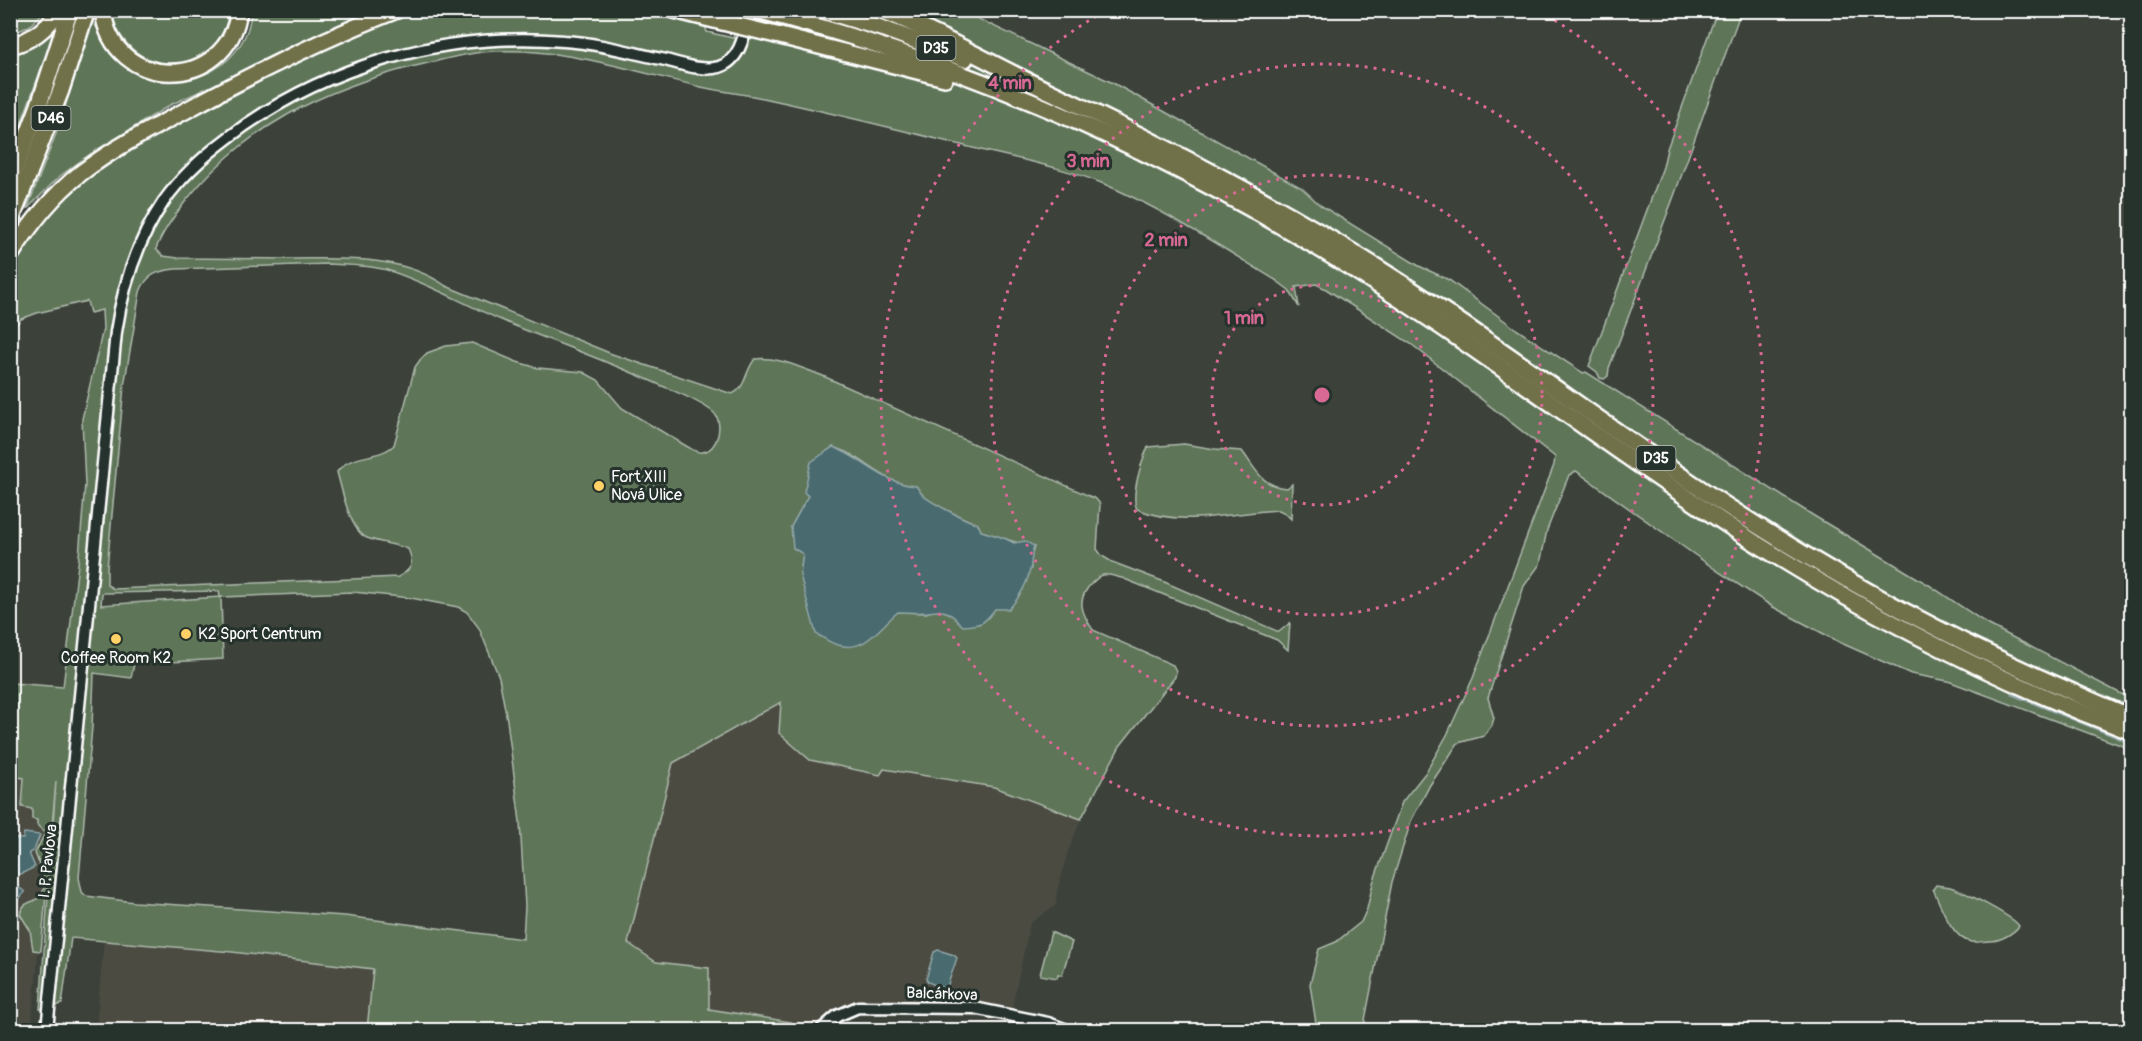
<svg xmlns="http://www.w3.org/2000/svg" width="2142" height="1041" viewBox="0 0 2142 1041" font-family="Pangolin,sans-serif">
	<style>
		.built { fill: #4b4c43 }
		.green { fill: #5e7458; stroke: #aebaac; stroke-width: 1.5; fill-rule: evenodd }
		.water { fill: #486b6e; stroke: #91a6a8; stroke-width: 1.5 }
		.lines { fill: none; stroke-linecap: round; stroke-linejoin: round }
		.stream { stroke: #91a6a8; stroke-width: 3 }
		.minor-casing { stroke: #fff; stroke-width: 15 }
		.highway-casing { stroke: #fff; stroke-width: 20 }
		.minor { stroke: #26332d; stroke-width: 10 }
		.highway { stroke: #70704a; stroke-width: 15 }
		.highway-bridge-casing { stroke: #fff; stroke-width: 20; stroke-linecap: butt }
		.highway-bridge { stroke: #70704a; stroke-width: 15 }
		.ring { fill: none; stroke: #d76994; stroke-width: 3; stroke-dasharray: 3 6 }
		.poi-dot { fill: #ffd166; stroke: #26332d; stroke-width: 2 }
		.labels { text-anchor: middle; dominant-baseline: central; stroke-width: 6; stroke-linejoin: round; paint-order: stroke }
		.shield { fill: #26332d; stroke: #bec2c0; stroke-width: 1.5 }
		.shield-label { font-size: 15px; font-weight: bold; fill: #fff }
		.poi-label { font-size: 16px; fill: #fff; stroke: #26332d; text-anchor: start }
		.street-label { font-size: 16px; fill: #fff; stroke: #26332d }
		.centre { fill: #d76994; stroke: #26332d; stroke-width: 3 }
		.ring-label { font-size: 18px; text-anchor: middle; font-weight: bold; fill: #d76994; stroke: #26332d; stroke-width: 6; stroke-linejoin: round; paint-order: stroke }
	</style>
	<rect width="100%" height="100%" fill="#3c423a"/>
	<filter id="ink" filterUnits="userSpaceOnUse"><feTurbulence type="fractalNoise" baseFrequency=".0167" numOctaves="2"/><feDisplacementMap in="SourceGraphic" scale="12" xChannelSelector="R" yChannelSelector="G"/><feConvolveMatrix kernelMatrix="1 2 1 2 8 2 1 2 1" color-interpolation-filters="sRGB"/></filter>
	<g filter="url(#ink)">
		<!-- built -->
		<g class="built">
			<polygon points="11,680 63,687 31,1030 11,1030"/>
			<polygon points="782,701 884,769 994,787 1081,819 1068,851 1057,891 1056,905 1030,923 1011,1011 943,1003 839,1005 816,1026 709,1009 709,968 656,962 628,943 673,763"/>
			<polygon points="104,939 373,969 367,1030 96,1030"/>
		</g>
		<!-- green -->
		<g class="green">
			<path d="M229,10c-9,71 -103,72 -118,1z"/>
			<polygon points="10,11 11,10 45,11 28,27 11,34"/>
			<path d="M251,11h124l-205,94 -80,49 -30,22 -33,33 32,-83 33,-106c5,7 9,16 15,23 6,8 26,25 35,30 46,23 107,-10 109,-62z"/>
			<path d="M412,11h231l62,15 2,6 26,6 9,-27h220l151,72 189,105 18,17 99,61 30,14 67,49 67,44 3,-1 228,144 115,69 60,40 142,74v50l-183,-68 -37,-7 -70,-31 -68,-36 -54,-35 -143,-101 -7,4 -22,55 -7,34 -16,22 -31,96 -5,16 6,20 -2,7 -8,11 -26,7 -28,42 -19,36 -19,61 -29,148h-46l-7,-46 9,-35 17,-7 25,-20 6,-13 6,-26 29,-81 24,-30 21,-37 26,-57 81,-213 1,-8 -144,-113 -85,-55 -10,-5 -20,3 3,20 -10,-17 -12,-9c-56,-34 -112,-71 -173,-97 -41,-17 -87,-25 -131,-36 -68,-17 -136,-34 -205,-49 -22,-5 -45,-7 -67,-12 -72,-17 -144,-42 -219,-35 -22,3 -45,9 -67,14 -91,23 -171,61 -230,136 -11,14 -23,30 -29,47l7,7 15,2c37,0 74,1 111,1 53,0 112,-5 157,27l166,68 120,40c14,-5 13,-24 23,-35 23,-3 46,9 68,17l273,123 4,5 -3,45 5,7 10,6 50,19 117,51 11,-9 -2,27 -11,-10 -155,-62c-5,-1 -13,-4 -19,-3 -4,1 -8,5 -11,8 -16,16 -11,29 1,47l80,35 3,6 -1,6 -55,69 -39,73 -87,-32 -110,-18 -4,6 -70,-15 -31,-27 2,-31 -108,61 -45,180 28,19 53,6v41l82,13 -5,8h-419l6,-61 -141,-17 -161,-14 -9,66 -22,5 16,-228 -15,170 -8,-1 -3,-20 -10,-16c2,-8 5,-10 13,-13 21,-8 7,-34 2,-48l10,-20 -8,-8v-5l-5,-1v-10l-10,-2 2,-29 -12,-2 1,-12 -3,-1 1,-80 52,4 16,-131 6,-72 -3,-65 21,-90 -1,-19 -12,3 -3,-12 -50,12 -16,6 -10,11v-66l24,-37 45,-45 71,-46 88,-48 152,-70zM328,264c19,1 40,1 59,6 42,13 80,36 121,53 50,21 102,39 152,62 18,8 38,15 53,27 11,9 6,39 -11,40 -3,1 -6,-1 -9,-2l-71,-42 -24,-28 -15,-8 -45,-4 -21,-6 -45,-19 -26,3 -19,7 -7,7 -5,7 -21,78c-15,15 -45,8 -57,27 5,18 13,59 30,66 13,5 28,6 41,11 7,15 3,21 -10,28l-284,12 -7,-4v-17l17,-182 16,-94c6,-17 17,-21 35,-23zM833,447c7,3 15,5 22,10 20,12 37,28 61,29 3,4 6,9 9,11 10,8 41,23 53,27l3,7c18,5 34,12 53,16l-4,13 1,9 -36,40 -45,4 -13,-4 -11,4 -28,-1 -8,6 -90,-43 3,-21 -12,-27 17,-31 19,-45zM219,591l1,6 -119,8 1,-12zM353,592l58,6 47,9 9,5 12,16 20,49 8,43 13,102 5,84 -2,33 -178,-23 -211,-14 -48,-6 -4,-4 -3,-14 13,-151 2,-54 37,5 3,-14 89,-5 -2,-62z"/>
			<polygon points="1717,11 1741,11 1674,196 1609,368 1608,376 1604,379 1600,378 1597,372 1589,366 1663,167 1667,149"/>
			<polygon points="57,26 11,151 10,52 42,41"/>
			<path d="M1184,444l31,5 27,2c13,17 20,36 45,37l5,-4 -1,35 -6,-6 -6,-3c-47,2 -97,18 -142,-1 -7,-13 5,-49 11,-62z"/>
			<path d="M1936,885c5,1 10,1 14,2 13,4 64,30 69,39 -6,8 -19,15 -29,15 -6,0 -13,2 -19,1 -19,-3 -31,-38 -38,-53z"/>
			<polygon points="1051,932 1072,942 1062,975 1058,974 1057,978 1040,975"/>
			<polygon points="10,1022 34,1024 33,1030 11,1030"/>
		</g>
		<!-- water -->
		<g class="water">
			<path d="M833,447c28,10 52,38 83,39 3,4 6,9 9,11 10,8 41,23 53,27l3,7 23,7 10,5 11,-2 9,5c-3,9 -2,16 -4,24 -3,15 -11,28 -21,39h-14c-11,15 -14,16 -32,17 -15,-14 -14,-17 -35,-14 -9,1 -20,0 -30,0 -19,15 -32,41 -60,33 -8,-2 -15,-8 -22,-11l-16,-59 3,-21 -10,-6 -2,-21 17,-31 -4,-4 7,-30z"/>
			<polygon points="24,833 40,835 34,850 29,853 35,867 21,874 11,873 11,838 23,839"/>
			<polygon points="11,885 17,886 25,892 18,900 11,900"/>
			<polygon points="938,950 954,955 957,958 947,987 942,988 928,982 926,979 934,952"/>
		</g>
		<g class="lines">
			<!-- stream -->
			<polyline class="stream" points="2012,694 2132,743"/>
			<!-- minor casing -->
			<g class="minor-casing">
				<g id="minor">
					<path d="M47,1030l69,-698c7,-47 21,-91 48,-131 17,-24 40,-45 64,-63 94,-72 217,-107 336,-97 33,2 65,11 97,18 18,4 40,13 58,8 23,-7 26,-37 31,-57"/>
					<polyline points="821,1030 837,1016 858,1007 974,1008 1048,1023 1067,1030"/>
				</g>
			</g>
			<!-- highway casing -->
			<g class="highway-casing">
				<g id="highway">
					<path d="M103,10c8,83 126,83 136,0"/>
					<polyline points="674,10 718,21"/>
					<path d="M757,10c200,51 391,134 568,242 148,89 283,197 429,290 119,75 245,140 378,190"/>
					<polyline points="822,10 884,29 965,59"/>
					<path d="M881,10c59,23 113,56 170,82 120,57 237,117 349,190 99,64 194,135 292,201 116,78 232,144 360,200 26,11 52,24 80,34"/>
					<polyline points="776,35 945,78"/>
					<path d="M10,46c22,-5 37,-17 49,-36"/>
					<polyline points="10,182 38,108 70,10"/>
					<polyline points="10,223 61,90 87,10"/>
					<path d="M10,256c20,-32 42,-60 71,-83 31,-24 68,-43 102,-61 69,-38 140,-73 214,-102"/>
				</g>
			</g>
			<!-- minor -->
			<use href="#minor" class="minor"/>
			<!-- highway -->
			<use href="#highway" class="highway"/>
			<!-- highway-bridge casing -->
			<g class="highway-bridge-casing">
				<polyline id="highway-bridge" points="718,21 776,35"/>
			</g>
			<!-- highway-bridge -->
			<use href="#highway-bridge" class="highway-bridge"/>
		</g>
	</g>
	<!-- distance rings -->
	<g class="ring">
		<circle cx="1322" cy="395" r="110"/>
		<circle cx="1322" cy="395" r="220"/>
		<circle cx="1322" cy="395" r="331"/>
		<path d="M1539 11A441 441 0 1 1 1105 11"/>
	</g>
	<!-- markers -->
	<g class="poi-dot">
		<circle cx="599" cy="486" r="6"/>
		<circle cx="186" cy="634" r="6"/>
		<circle cx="116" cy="639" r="6"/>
	</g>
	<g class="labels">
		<!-- shield labels -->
		<g class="shield">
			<rect x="916.5" y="36" width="39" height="24" rx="4.5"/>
			<rect x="31.5" y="106" width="39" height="24" rx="4.5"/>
			<rect x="1636.5" y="446" width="39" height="24" rx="4.5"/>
		</g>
		<g class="shield-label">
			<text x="936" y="48">D35</text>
			<text x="51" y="118">D46</text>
			<text x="1656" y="458">D35</text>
		</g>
		<!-- poi labels -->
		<g class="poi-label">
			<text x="611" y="477">Fort XIII<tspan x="611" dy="18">Nová Ulice</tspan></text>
			<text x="198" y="634">K2 Sport Centrum</text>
			<text x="116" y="658" text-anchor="middle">Coffee Room K2</text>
		</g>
		<!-- street labels -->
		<g class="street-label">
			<text transform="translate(48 861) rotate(-84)">I. P. Pavlova</text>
			<text transform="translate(942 994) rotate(2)">Balcárkova</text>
		</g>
	</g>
	<circle cx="1322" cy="395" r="9" class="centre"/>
	<g class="ring-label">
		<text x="1010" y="89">4 min</text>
		<text x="1088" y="167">3 min</text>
		<text x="1166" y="246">2 min</text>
		<text x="1244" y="324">1 min</text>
	</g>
	<!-- margin -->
	<rect width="2142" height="1041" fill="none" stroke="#26332d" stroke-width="36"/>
	<rect x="18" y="18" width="2106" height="1005" fill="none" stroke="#fff" stroke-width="2" filter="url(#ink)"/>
</svg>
